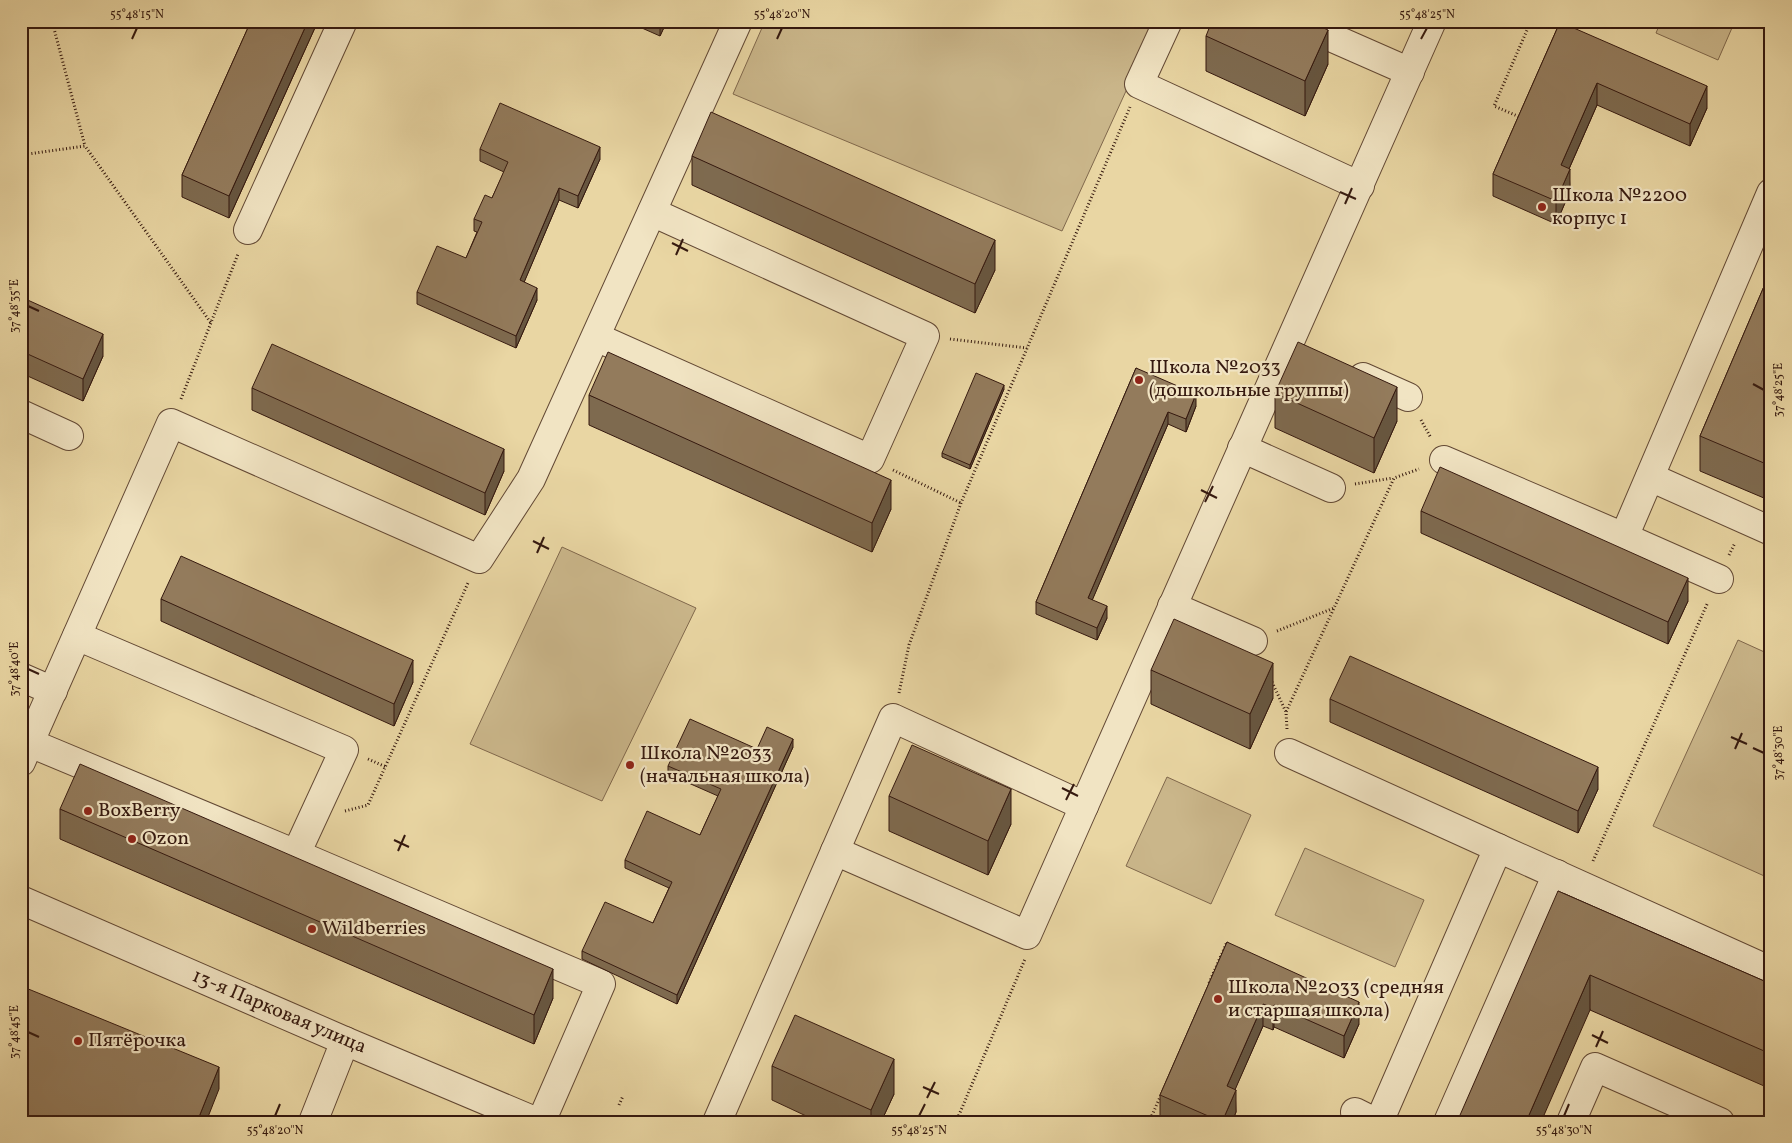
<svg xmlns="http://www.w3.org/2000/svg" width="1792" height="1143" viewBox="0 0 1792 1143" font-family="Vollkorn,serif">
	<style>
		.green { fill: #cab68a; stroke: #80684c }
		.lines { fill: none; stroke-linecap: round; stroke-linejoin: round }
		.minor-casing { stroke: #624834; stroke-width: 30 }
		.path { stroke: #35190f; stroke-width: 3; stroke-dasharray: 1 2.5; stroke-linecap: butt }
		.minor { stroke: #f1e4c3; stroke-width: 28 }
		.wall { fill: #7e6a4f; stroke: #35190f }
		.shaded-wall { fill: #675640; stroke: #35190f }
		.building { fill: #937b5c; stroke: #35190f }
		.ticks { fill: none; stroke: #35190f; stroke-width: 2 }
		.poi-dot { fill: #8f2418; stroke: #f1e4c3; stroke-width: 2 }
		.labels { text-anchor: middle; dominant-baseline: central; stroke-width: 4.5; stroke-linejoin: round; paint-order: stroke }
		.poi-label { font-size: 20px; fill: #35190f; stroke: #f1e4c3; text-anchor: start }
		.street-label { font-size: 20px; fill: #35190f; stroke: #f1e4c3 }
		.neatline { fill: none; stroke: #35190f; stroke-width: 2 }
		.ticks-label { font-size: 12px; text-anchor: middle; fill: #35190f }
	</style>
	<rect width="100%" height="100%" fill="#e9d6a3"/>
	<filter id="stains"><feTurbulence type="fractalNoise" baseFrequency=".004" numOctaves="4"/><feColorMatrix values="0 0 0 0 .2 0 0 0 0 .09 0 0 0 0 .02 0 0 0 .5 -.17"/></filter>
	<radialGradient id="worn" r=".72"><stop offset=".6" stop-color="#630" stop-opacity="0"/><stop offset="1" stop-color="#630" stop-opacity=".3"/></radialGradient>
	<!-- green -->
	<g class="green">
		<polygon points="765,21 1158,21 1062,231 733,94"/>
		<polygon points="1661,21 1735,21 1718,60 1656,33"/>
		<polygon points="562,547 696,608 602,801 470,744"/>
		<polygon points="1738,640 1771,655 1771,879 1653,826"/>
		<polygon points="1167,777 1251,815 1211,904 1126,866"/>
		<polygon points="1305,848 1424,900 1395,967 1275,915"/>
	</g>
	<g class="lines">
		<!-- minor casing -->
		<g class="minor-casing">
			<g id="minor">
				<polyline points="1168,21 1139,84 1360,186"/>
				<polyline points="1294,21 1410,72"/>
				<polyline points="248,230 343,21"/>
				<polyline points="596,337 870,459 925,336 652,212"/>
				<polyline points="1363,377 1408,397"/>
				<polyline points="21,414 69,436"/>
				<polyline points="1242,448 1331,488"/>
				<polyline points="1444,460 1624,537 1771,193"/>
				<polyline points="1650,477 1771,531"/>
				<polyline points="1624,537 1719,579"/>
				<polyline points="1172,606 1253,641"/>
				<polyline points="21,677 53,691"/>
				<polyline points="30,743 296,854 344,750 77,636"/>
				<polyline points="1289,753 1498,848 1379,1122"/>
				<polyline points="21,762 171,423 479,559 531,479 738,21"/>
				<polyline points="1498,848 1771,971"/>
				<polyline points="835,851 1027,935 1084,806"/>
				<polyline points="296,854 601,984 541,1122"/>
				<polyline points="21,900 345,1041 537,1122"/>
				<polyline points="1355,1112 1375,1122"/>
				<polyline points="313,1122 345,1041"/>
				<polyline points="717,1122 893,718 1084,806 1432,21"/>
				<polyline points="1448,1122 1557,874"/>
				<polyline points="1571,1122 1595,1067 1720,1122"/>
			</g>
		</g>
		<!-- path -->
		<g class="path">
			<polyline points="52,21 85,146"/>
			<polyline points="1522,118 1494,106 1531,21"/>
			<polyline points="21,155 85,146 211,323"/>
			<polyline points="950,339 1027,348"/>
			<polyline points="181,399 238,254"/>
			<polyline points="1421,420 1431,438"/>
			<polyline points="893,470 961,503"/>
			<polyline points="1355,484 1393,478"/>
			<polyline points="1729,555 1735,543"/>
			<polyline points="1277,631 1334,608"/>
			<polyline points="1272,682 1286,712"/>
			<polyline points="899,693 909,645 961,503 1130,107"/>
			<polyline points="1287,729 1286,712 1394,478 1419,469"/>
			<polyline points="368,759 386,767"/>
			<polyline points="345,811 368,805 468,583"/>
			<polyline points="1593,861 1708,602"/>
			<polyline points="1209,983 1227,942"/>
			<polyline points="619,1105 623,1096"/>
			<polyline points="956,1122 1025,959"/>
			<polyline points="1149,1122 1161,1095"/>
		</g>
		<!-- minor -->
		<use href="#minor" class="minor"/>
	</g>
	<!-- wall -->
	<g class="wall">
		<polygon points="251,21 318,21 229,218 182,197 182,175"/>
		<polygon points="626,21 667,21 660,36"/>
		<polygon points="1560,22 1707,108 1690,146 1597,105 1569,169 1570,191 1556,224 1493,196 1493,174"/>
		<polygon points="1206,36 1328,64 1305,116 1206,71"/>
		<polygon points="480,149 600,159 578,208 559,200 524,282 537,300 516,348 417,304 417,292 466,258 477,232 474,231 474,219 492,198 504,172 480,161"/>
		<polygon points="692,156 995,270 975,313 692,185"/>
		<polygon points="1771,270 1771,501 1700,471 1700,436"/>
		<polygon points="21,297 103,356 83,401 21,373"/>
		<polygon points="1136,368 1196,406 1186,432 1168,424 1092,600 1107,618 1097,640 1036,614 1036,602"/>
		<polygon points="252,388 504,471 485,515 252,410"/>
		<polygon points="1004,389 970,469 942,457 942,453"/>
		<polygon points="1275,393 1397,421 1374,473 1275,428"/>
		<polygon points="589,395 891,509 872,552 589,425"/>
		<polygon points="1421,511 1688,601 1668,644 1421,533"/>
		<polygon points="161,599 413,682 394,726 161,621"/>
		<polygon points="1151,670 1273,698 1250,749 1151,704"/>
		<polygon points="1330,699 1598,789 1578,833 1330,722"/>
		<polygon points="793,747 677,1004 582,959 582,951 653,923 669,888 625,868 625,860 700,835 718,796 668,774 668,766 757,749"/>
		<polygon points="889,796 1011,824 988,875 889,831"/>
		<polygon points="60,809 553,998 534,1044 60,839"/>
		<polygon points="1558,891 1771,984 1771,1089 1590,1010"/>
		<polygon points="1227,942 1359,1024 1344,1058 1274,1027 1273,1030 1263,1026 1235,1089 1236,1112 1232,1122 1171,1122 1160,1117 1160,1095"/>
		<polygon points="772,1066 894,1094 881,1122 819,1122 772,1100"/>
	</g>
	<!-- shaded-wall -->
	<g class="shaded-wall">
		<polygon points="308,21 318,21 229,218 229,196"/>
		<polygon points="660,21 667,21 660,36"/>
		<polygon points="1328,30 1328,64 1305,116 1305,81"/>
		<polygon points="1597,83 1597,105 1561,187 1561,165"/>
		<polygon points="1707,86 1707,108 1690,146 1690,124"/>
		<polygon points="600,147 600,159 578,208 578,196"/>
		<polygon points="1570,169 1570,191 1556,224 1556,201"/>
		<polygon points="559,188 559,200 520,292 520,280"/>
		<polygon points="995,240 995,270 975,313 975,284"/>
		<polygon points="537,288 537,300 516,348 516,336"/>
		<polygon points="103,334 103,356 83,401 83,379"/>
		<polygon points="1004,385 1004,389 970,469 970,465"/>
		<polygon points="1397,387 1397,421 1374,473 1374,438"/>
		<polygon points="1196,394 1196,406 1186,432 1186,419"/>
		<polygon points="1168,412 1168,424 1088,610 1088,598"/>
		<polygon points="504,449 504,471 485,515 485,493"/>
		<polygon points="891,480 891,509 872,552 872,523"/>
		<polygon points="1688,578 1688,601 1668,644 1668,622"/>
		<polygon points="1107,606 1107,618 1097,640 1097,628"/>
		<polygon points="413,660 413,682 394,726 394,704"/>
		<polygon points="1273,663 1273,698 1250,749 1250,714"/>
		<polygon points="793,739 793,747 677,1004 677,995"/>
		<polygon points="1598,767 1598,789 1578,833 1578,811"/>
		<polygon points="1011,789 1011,824 988,875 988,841"/>
		<polygon points="553,969 553,998 534,1044 534,1015"/>
		<polygon points="1590,975 1590,1010 1541,1122 1526,1122"/>
		<polygon points="1359,1002 1359,1024 1344,1058 1344,1036"/>
		<polygon points="1263,1004 1263,1026 1227,1108 1227,1086"/>
		<polygon points="1274,1005 1274,1027 1273,1030 1273,1008"/>
		<polygon points="894,1059 894,1094 881,1122 871,1122 871,1110"/>
		<polygon points="219,1067 219,1089 206,1122 197,1122"/>
		<polygon points="1236,1090 1236,1112 1232,1122 1222,1122"/>
	</g>
	<!-- building -->
	<g class="building">
		<polygon points="251,21 308,21 229,196 182,175"/>
		<polygon points="1212,21 1309,21 1328,30 1305,81 1206,36"/>
		<polygon points="1560,22 1707,86 1690,124 1597,83 1561,165 1570,169 1556,201 1493,174"/>
		<polygon points="500,103 600,147 578,196 559,188 520,280 537,288 516,336 417,292 437,246 466,258 482,222 474,219 485,195 492,198 508,162 480,149"/>
		<polygon points="711,112 995,240 975,284 692,156"/>
		<polygon points="1771,270 1771,466 1700,436"/>
		<polygon points="21,297 103,334 83,379 21,351"/>
		<polygon points="1298,342 1397,387 1374,438 1275,393"/>
		<polygon points="272,344 504,449 485,493 252,388"/>
		<polygon points="608,352 891,480 872,523 589,395"/>
		<polygon points="1136,368 1196,394 1186,419 1168,412 1088,598 1107,606 1097,628 1036,602"/>
		<polygon points="976,373 1004,385 970,465 942,453"/>
		<polygon points="1440,467 1688,578 1668,622 1421,511"/>
		<polygon points="181,556 413,660 394,704 161,599"/>
		<polygon points="1174,619 1273,663 1250,714 1151,670"/>
		<polygon points="1350,656 1598,767 1578,811 1330,699"/>
		<polygon points="690,719 757,749 767,727 793,739 677,995 582,951 605,902 653,923 672,882 625,860 647,811 700,835 721,789 668,766"/>
		<polygon points="912,745 1011,789 988,841 889,796"/>
		<polygon points="80,764 553,969 534,1015 60,809"/>
		<polygon points="1558,891 1771,984 1771,1054 1590,975 1526,1122 1457,1122"/>
		<polygon points="1227,942 1359,1002 1344,1036 1274,1005 1273,1008 1263,1004 1227,1086 1236,1090 1222,1122 1160,1095"/>
		<polygon points="21,986 219,1067 197,1122 21,1122"/>
		<polygon points="795,1015 894,1059 871,1110 772,1066"/>
	</g>
	<!-- ticks -->
	<path class="ticks" d="M132,39l5,-11M777,39l5,-11M1421,39l6,-11M1340,192l16,7M1345,204l7,-16M672,243l16,8M676,255l7,-16M28,306l11,5M1753,384l11,6M1201,490l16,8M1205,502l8,-16M533,541l16,8M537,553l7,-16M28,669l11,5M1731,737l16,7M1753,748l11,5M1735,749l7,-16M1062,788l16,8M1066,800l8,-16M394,840l15,7M398,851l7,-16M28,1032l11,5M1592,1035l16,8M1596,1047l7,-16M923,1087l16,7M927,1098l8,-16M275,1116l5,-12M919,1116l6,-12M1564,1116l5,-12"/>
	<!-- markers -->
	<g class="poi-dot">
		<circle cx="1542" cy="207" r="5"/>
		<circle cx="1139" cy="380" r="5"/>
		<circle cx="630" cy="765" r="5"/>
		<circle cx="88" cy="811" r="5"/>
		<circle cx="132" cy="839" r="5"/>
		<circle cx="312" cy="929" r="5"/>
		<circle cx="1218" cy="999" r="5"/>
		<circle cx="78" cy="1041" r="5"/>
	</g>
	<g class="labels">
		<!-- poi labels -->
		<g class="poi-label">
			<text x="1552" y="196">Школа №2200<tspan x="1552" dy="23">корпус 1</tspan></text>
			<text x="1149" y="368">Школа №2033<tspan x="1149" dy="23">(дошкольные группы)</tspan></text>
			<text x="640" y="754">Школа №2033<tspan x="640" dy="23">(начальная школа)</tspan></text>
			<text x="98" y="811">BoxBerry</text>
			<text x="142" y="839">Ozon</text>
			<text x="322" y="929">Wildberries</text>
			<text x="1228" y="988">Школа №2033 (средняя<tspan x="1228" dy="23">и старшая школа)</tspan></text>
			<text x="88" y="1041">Пятёрочка</text>
		</g>
		<!-- street labels -->
		<g class="street-label">
			<text transform="translate(279 1012) rotate(23)">13-я Парковая улица</text>
		</g>
	</g>
	<!-- margin -->
	<rect width="1792" height="1143" fill="none" stroke="#e9d6a3" stroke-width="55"/>
	<rect x="28" y="28" width="1736" height="1088" class="neatline"/>
	<g class="ticks-label">
		<text x="137" y="18">55°48'15"N</text>
		<text x="782" y="18">55°48'20"N</text>
		<text x="1427" y="18">55°48'25"N</text>
		<text transform="translate(14 306) rotate(-90)" y="4">37°48'35"E</text>
		<text transform="translate(1778 390) rotate(-90)" y="4">37°48'25"E</text>
		<text transform="translate(14 669) rotate(-90)" y="4">37°48'40"E</text>
		<text transform="translate(1778 753) rotate(-90)" y="4">37°48'30"E</text>
		<text transform="translate(14 1032) rotate(-90)" y="4">37°48'45"E</text>
		<text x="275" y="1134">55°48'20"N</text>
		<text x="919" y="1134">55°48'25"N</text>
		<text x="1564" y="1134">55°48'30"N</text>
	</g>
	<rect width="100%" height="100%" filter="url(#stains)"/>
	<rect width="100%" height="100%" fill="url(#worn)"/>
</svg>
